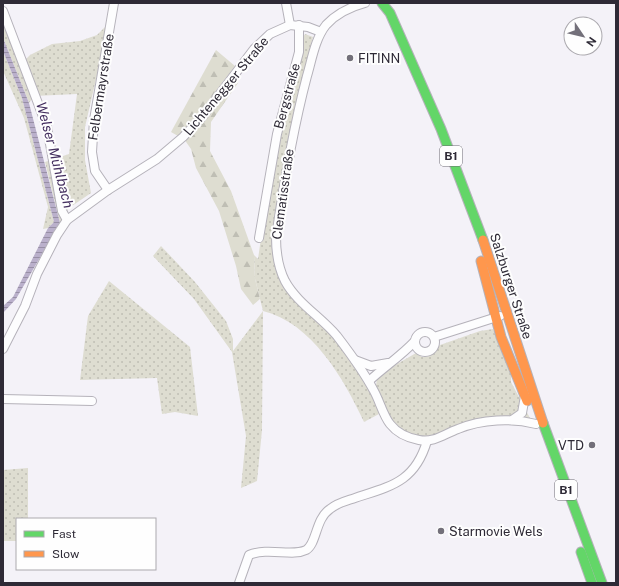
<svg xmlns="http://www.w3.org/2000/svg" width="619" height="586" viewBox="0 0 619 586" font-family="'Public Sans',sans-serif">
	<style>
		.grass { fill: url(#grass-dots) }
		.forest { fill: url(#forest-firs) }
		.water { fill: url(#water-rules) }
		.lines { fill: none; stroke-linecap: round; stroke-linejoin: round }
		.street-casing { stroke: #b5b2ba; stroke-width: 10 }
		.fast-casing { stroke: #b5b2ba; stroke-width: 11 }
		.slow-casing { stroke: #b5b2ba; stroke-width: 11 }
		.street { stroke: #fdfdfe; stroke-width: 8 }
		.fast { stroke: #63d668; stroke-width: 9 }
		.slow { stroke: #ff974d; stroke-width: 9 }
		.poi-dot { fill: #73707a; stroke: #fefefe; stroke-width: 1.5 }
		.labels { text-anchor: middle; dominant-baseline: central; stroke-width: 4; stroke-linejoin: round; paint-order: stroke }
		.shield { fill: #fefefe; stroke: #6c6a72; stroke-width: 1 }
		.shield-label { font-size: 12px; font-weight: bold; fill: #2e2a36 }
		.poi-label { font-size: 13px; fill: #2e2a36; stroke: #fefefe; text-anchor: start }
		.street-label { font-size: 13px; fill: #2e2a36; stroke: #fefefe }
		.water-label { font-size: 14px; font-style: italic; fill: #453060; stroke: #fefefe }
	</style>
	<defs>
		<pattern id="grass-dots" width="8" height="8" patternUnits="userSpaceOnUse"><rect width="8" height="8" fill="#deddd1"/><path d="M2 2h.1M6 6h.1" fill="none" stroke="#bfbeb4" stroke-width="1.8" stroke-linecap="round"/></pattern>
		<pattern id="forest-firs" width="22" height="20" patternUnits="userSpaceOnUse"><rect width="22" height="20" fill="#deddd1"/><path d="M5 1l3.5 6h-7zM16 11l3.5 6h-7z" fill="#bfbeb4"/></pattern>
		<pattern id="water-rules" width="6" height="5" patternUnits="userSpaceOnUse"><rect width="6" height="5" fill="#bab0cb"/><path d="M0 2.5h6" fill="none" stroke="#988fa6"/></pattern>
	</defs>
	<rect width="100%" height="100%" fill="#f4f2f8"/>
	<!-- grass -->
	<g class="grass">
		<polygon points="3,17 21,64 30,55 52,44 80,41 97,35 109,23 85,127 85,160 91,193 69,208 60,223 45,162 69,154 77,94 34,96 29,103 3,38"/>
		<path d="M305,34l8,3c-16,61 -31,121 -37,184 -2,17 -7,38 3,54 7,12 20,23 29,34 28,31 57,65 71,105l-15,8c-20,-43 -52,-99 -101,-111l-1,119 -5,51 -16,7 5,-52 -14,-84 -38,-53 -41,-43 8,-10 34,36 31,39 7,18v12l30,-40 -8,-32 -1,-24 4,4 13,-90 12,-53 18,-58 1,-19z"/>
		<polygon points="3,51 22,98 54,222 48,228 43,229 48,207 24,118 3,71"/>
		<polygon points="109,281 190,347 198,416 175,412 162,414 157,378 80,380 88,316"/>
		<polygon points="493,329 511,374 511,382 531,420 498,417 431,437 414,436 397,427 388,415 376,386 377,378 385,371 416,353 422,357 430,356 440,345 480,331"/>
		<polygon points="28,468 28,519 17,519 17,541 3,541 3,470"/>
	</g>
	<!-- forest -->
	<g class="forest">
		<polygon points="216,50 235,66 190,125 178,136 171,132"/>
		<polygon points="235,78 238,83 211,122 210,151 231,191 254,255 255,279 260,299 253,305 241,289 236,266 219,211 196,168 191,149 184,139"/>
	</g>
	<!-- water -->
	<polygon class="water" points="3,38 29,103 60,223 16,299 3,313 3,306 13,297 48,228 54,222 22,98 3,51"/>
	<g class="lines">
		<!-- street casing -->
		<g class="street-casing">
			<g id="street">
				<polyline points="286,3 290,25"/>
				<path d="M365,3c-15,4 -28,10 -39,22 -11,14 -14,34 -19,51 -14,53 -23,106 -31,161 0,15 2,30 9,44 12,22 36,36 52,55 13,17 27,36 37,55 6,11 9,24 16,33 7,9 18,14 29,16 15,3 25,-6 39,-11 24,-10 54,-11 78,-5"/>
				<polyline points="3,11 47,127 62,211 67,220"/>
				<polyline points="108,190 95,171 92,152 94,120 114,3"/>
				<polyline points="259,238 277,134 299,52 299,25"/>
				<circle cx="425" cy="342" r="10"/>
				<polyline points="434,337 500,316"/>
				<polyline points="3,349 25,306 37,274 57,235 67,220 108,190 157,159 183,137 203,116 254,49 270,34 290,25 308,27 321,32"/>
				<polyline points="355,360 371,366 388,363"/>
				<path d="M369,381c15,-14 32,-25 46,-40"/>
				<polyline points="3,399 92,401"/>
				<polyline points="512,420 522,413 525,396"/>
				<path d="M239,583l10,-28c20,-8 43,2 57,-5 11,-6 9,-31 24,-41 7,-6 16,-8 25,-11 36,-12 60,-16 72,-57"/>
			</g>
		</g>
		<!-- fast casing -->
		<g class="fast-casing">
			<g id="fast">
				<polyline points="382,3 390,13 441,129 483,240"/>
				<polyline points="543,423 602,583"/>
				<polyline points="581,552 592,583"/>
			</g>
		</g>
		<!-- slow casing -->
		<g class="slow-casing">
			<g id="slow">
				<polyline points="483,240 543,423"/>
				<polyline points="481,261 501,337 527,401"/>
			</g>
		</g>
		<!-- street -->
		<use href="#street" class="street"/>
		<!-- fast -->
		<use href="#fast" class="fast"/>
		<!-- slow -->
		<use href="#slow" class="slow"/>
	</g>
	<!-- markers -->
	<g class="poi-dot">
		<circle cx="350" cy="58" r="4"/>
		<circle cx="592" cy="445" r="4"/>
		<circle cx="441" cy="531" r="4"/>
	</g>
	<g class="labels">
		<!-- shield labels -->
		<g class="shield">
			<rect x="440" y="146" width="22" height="20" rx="3"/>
			<rect x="555" y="480" width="22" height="20" rx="3"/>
		</g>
		<g class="shield-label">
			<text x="451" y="156">B1</text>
			<text x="566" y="490">B1</text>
		</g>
		<!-- poi labels -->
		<g class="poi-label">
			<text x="358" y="58">FITINN</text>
			<text x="584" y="445" text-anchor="end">VTD</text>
			<text x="449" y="531">Starmovie Wels</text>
		</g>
		<!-- street labels -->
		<g class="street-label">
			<text transform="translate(226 86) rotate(-50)">Lichtenegger Straße</text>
			<text transform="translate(101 87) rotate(-81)">Felbermayrstraße</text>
			<text transform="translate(287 96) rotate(-75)">Bergstraße</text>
			<text transform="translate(283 194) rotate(-82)">Clematisstraße</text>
			<text transform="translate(511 286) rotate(72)">Salzburger Straße</text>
		</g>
		<!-- water labels -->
		<g class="water-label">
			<text transform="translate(55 155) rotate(75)">Welser Mühlbach</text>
		</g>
	</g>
	<!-- border -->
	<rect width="619" height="586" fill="none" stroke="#2e2a36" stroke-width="8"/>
	<!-- legend -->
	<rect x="16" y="518" width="140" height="52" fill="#fefefe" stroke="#aba9ae"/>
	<rect x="24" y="531" width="20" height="6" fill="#63d668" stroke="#aba9ae"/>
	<text x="52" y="538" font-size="12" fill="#2e2a36">Fast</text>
	<rect x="24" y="551" width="20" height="6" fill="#ff974d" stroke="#aba9ae"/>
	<text x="52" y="558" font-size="12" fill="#2e2a36">Slow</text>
	<!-- north arrow -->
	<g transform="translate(583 36) rotate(125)"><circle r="19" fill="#fefefe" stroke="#aba9ae"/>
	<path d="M0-3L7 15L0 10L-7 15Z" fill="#73707a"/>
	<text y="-6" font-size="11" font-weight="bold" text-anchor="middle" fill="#2e2a36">N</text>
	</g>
</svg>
